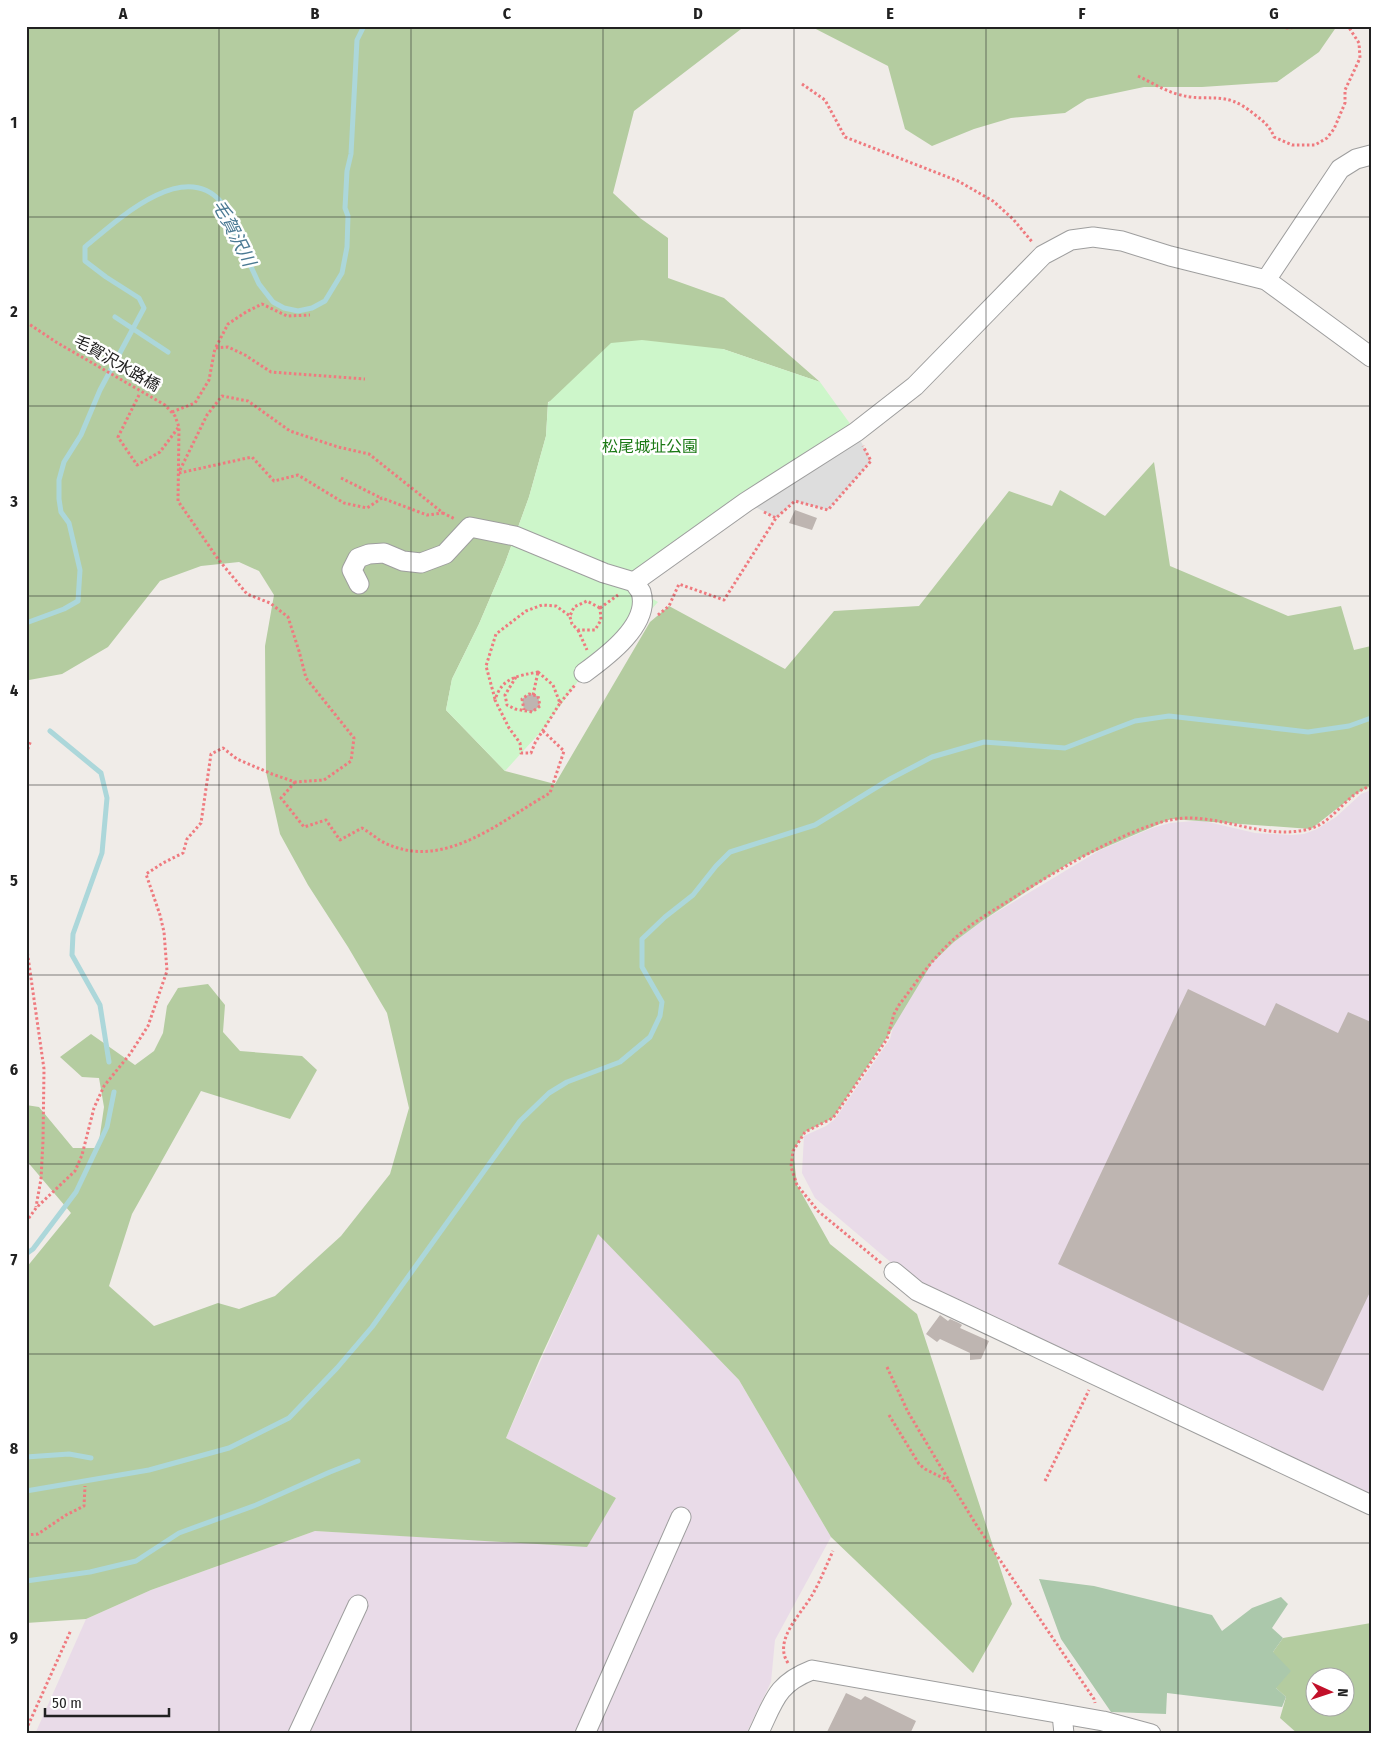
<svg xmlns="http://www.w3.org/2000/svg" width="1397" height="1760" viewBox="0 0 1397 1760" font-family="'Fira Sans Condensed','Noto Sans JP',sans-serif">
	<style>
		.industrial { fill: #e9dbe8 }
		.forest { fill: #b4cca0; fill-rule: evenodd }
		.cemetery { fill: #abc8ab }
		.park { fill: #cdf6ca }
		.parking { fill: #ddd }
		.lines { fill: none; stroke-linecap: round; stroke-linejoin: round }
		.stream { stroke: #acd7da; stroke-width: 5 }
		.building { fill: #beb5b1 }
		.minor-casing { stroke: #9e9e9e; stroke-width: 21 }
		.path { stroke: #ef7a7f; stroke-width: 3; stroke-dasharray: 2.5 2.5; stroke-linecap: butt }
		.minor { stroke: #fff; stroke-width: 19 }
		.grid { fill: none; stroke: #212121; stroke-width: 1; stroke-opacity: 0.55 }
		.labels { text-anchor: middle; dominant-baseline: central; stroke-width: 5; stroke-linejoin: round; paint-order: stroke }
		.street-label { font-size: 16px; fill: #212121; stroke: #fff }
		.park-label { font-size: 16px; fill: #1b7915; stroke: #fff }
		.water-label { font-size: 18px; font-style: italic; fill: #4a7993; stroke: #fff }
		.neatline { fill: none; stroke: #212121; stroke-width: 2 }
		.grid-label { font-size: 16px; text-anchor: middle; font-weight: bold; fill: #212121 }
	</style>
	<rect width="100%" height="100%" fill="#f0ece8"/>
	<!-- industrial -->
	<g class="industrial">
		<polygon points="1371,790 1371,1498 920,1287 815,1198 802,1173 804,1136 826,1126 835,1119 890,1039 894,1023 932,963 954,942 982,921 1100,850 1152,828 1170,823 1194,821 1204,821 1255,833 1292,835 1304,834 1317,829 1336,817 1361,794"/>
		<polygon points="598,1233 739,1380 831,1537 775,1640 771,1682 746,1734 35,1734 86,1619 151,1590 315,1531 587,1546 616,1498 506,1438"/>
	</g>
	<!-- forest -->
	<g class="forest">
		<polygon points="26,26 745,26 634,111 613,193 640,218 668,238 668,278 724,298 820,382 723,349 548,402 546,436 529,497 505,563 479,624 452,679 446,710 505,771 555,784 650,622 669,606 785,669 834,611 919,606 1009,491 1052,506 1060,490 1105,516 1154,462 1170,566 1288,616 1341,606 1354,650 1371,646 1371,786 1357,793 1311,829 1171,819 1071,862 982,921 954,942 932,963 889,1034 833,1118 805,1132 793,1151 797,1185 830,1244 917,1314 1012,1604 973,1673 831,1537 739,1380 598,1234 539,1361 506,1438 616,1498 587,1547 315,1531 151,1590 86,1619 26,1623 26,1268 71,1213 26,1160 26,1105 39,1107 73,1148 98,1148 104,1107 99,1078 82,1077 60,1057 91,1034 135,1065 154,1051 163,1033 167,1006 178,988 208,984 225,1005 223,1032 240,1051 302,1056 317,1070 290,1119 201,1091 132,1214 109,1286 154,1326 218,1303 239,1309 275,1296 341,1236 390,1174 409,1108 387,1013 348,947 308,885 280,834 266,772 265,646 274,595 259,571 239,562 201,566 160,581 108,647 62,674 29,680 26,679"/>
		<polygon points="810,26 1337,26 1319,52 1277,82 1202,87 1144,87 1087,99 1065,113 1011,118 974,129 932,146 905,129 888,66"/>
		<path d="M1371,1623v111h-73l-18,-16 6,-21 -10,-9 -3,-36 10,-14zM1314,1678h30v30h-30z"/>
	</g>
	<!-- cemetery -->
	<polygon class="cemetery" points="1039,1579 1094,1586 1212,1615 1222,1631 1252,1608 1281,1597 1288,1604 1272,1628 1283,1638 1273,1652 1291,1671 1276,1688 1286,1697 1282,1707 1167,1693 1166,1714 1111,1712 1061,1639"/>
	<!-- park -->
	<polygon class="park" points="642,340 723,349 820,382 856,432 634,582 641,592 658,602 629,634 584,673 545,727 505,771 446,710 452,679 479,624 505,563 529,497 546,436 548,403 611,343"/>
	<!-- parking -->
	<polygon class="parking" points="856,432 871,461 828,510 795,501 776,518 746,502"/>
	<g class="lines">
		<!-- stream -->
		<g class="stream">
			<polyline points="115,317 168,352"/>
			<path d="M26,623l38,-14 14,-8 2,-31 -11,-47 -8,-11 -2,-13v-19l5,-18 17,-27 19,-45 44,-82 -5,-10 -33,-21 -21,-16v-14c31,-26 98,-89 136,-45l38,82 14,18 11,6 14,3 14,-3 13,-7 17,-28 5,-26 1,-31 -3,-8 2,-37 4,-17 6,-114 7,-14"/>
			<polyline points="50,731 101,773 107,798 102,853 73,934 72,955 100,1005 109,1062"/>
			<polyline points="26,1254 33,1249 76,1192 107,1127 114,1092"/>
			<polyline points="26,1457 69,1454 91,1458"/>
			<polyline points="26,1491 149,1470 229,1448 289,1418 337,1368 372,1327 520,1121 549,1093 567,1082 620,1062 650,1037 660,1016 662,1002 642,967 642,939 665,917 693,895 716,866 730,852 815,825 890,779 932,757 984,742 1065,748 1135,721 1169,716 1308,732 1349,726 1371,718"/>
			<polyline points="26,1581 90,1572 136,1561 179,1533 256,1505 330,1472 358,1461"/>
		</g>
	</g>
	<!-- building -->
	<g class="building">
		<polygon points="795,510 817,518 812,530 789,523"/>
		<polygon points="529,694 538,696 540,706 532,712 524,710 522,699"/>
		<polygon points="1188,989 1265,1026 1276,1003 1338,1033 1348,1012 1371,1022 1371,1290 1323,1391 1058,1264"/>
		<polygon points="940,1315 948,1321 950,1319 959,1323 962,1325 960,1328 989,1341 981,1359 970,1360 970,1353 940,1339 937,1342 926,1334"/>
		<polygon points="846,1693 861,1700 865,1696 916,1721 910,1734 826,1734"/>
	</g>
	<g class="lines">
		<!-- minor casing -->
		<g class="minor-casing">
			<g id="minor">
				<polyline points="1266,280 1340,169 1356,159 1371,155"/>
				<polyline points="634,582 746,502 856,432 915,386 1043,255 1071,240 1093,237 1122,241 1170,256 1266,280 1371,357"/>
				<path d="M359,584l-7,-14 6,-12 11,-4 15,-1 19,8 18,2 24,-9 25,-27 45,9 89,37 30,9c2,3 5,7 7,10 10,32 -35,65 -57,81"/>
				<polyline points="894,1272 917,1291 1371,1505"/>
				<polyline points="1062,1714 1064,1734"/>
				<polyline points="298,1734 358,1605"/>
				<polyline points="585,1734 681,1517"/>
				<path d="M758,1734c16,-33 18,-50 54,-64l291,51 48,13"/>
			</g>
		</g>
		<!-- path -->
		<g class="path">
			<polyline points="1271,26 1287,28 1308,26"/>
			<path d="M1138,76c13,6 25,14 39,18 32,10 46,-6 77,20 9,7 16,12 20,23l18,8h23l12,-7 7,-9 11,-26v-13l15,-32 -1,-15 -11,-17"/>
			<polyline points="802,84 825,100 845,137 958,181 993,201 1013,219 1033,243"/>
			<polyline points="26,322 56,342 165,405 175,416 179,427 178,501 218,559 247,594 270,603 288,617 299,651 306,678 354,738 351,761 324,780 295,782 272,774 237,759 223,748 211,754 201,823 187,839 183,853 163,863 146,874 160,915 164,932 167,971 148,1026 130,1054 104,1086 94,1108 82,1155 75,1171 36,1208 26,1222"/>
			<polyline points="216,347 228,324 246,312 262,304 287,316 310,315"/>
			<polyline points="139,395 118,437 137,465 160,452 178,428"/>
			<polyline points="172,412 195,403 209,380 215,348 228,347 245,355 271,372 365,379"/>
			<polyline points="180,470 207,415 222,396 248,401 290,431 338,447 369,454 443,513 455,519"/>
			<polyline points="179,473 252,457 274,481 298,475 344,503 367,508 382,498 427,515 443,513"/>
			<polyline points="341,478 381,498"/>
			<polyline points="764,512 776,518 795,501 828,510 871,461 863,446"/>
			<polyline points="600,608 618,595"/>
			<polyline points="658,615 669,606 679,584 724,600 776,518"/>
			<polyline points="570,617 572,624 578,630 595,630 601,620 600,608"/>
			<polyline points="578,630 587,650"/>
			<path d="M538,672l15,13 7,18 -25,40 -4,10h-10l-1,-10 -11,-15 -14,-28c7,-23 23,-24 43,-28z"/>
			<polyline points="516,677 505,695 507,705 515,709 532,712 540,706 538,696 529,694 522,699 524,710"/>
			<polyline points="533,695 538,672"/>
			<polyline points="495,699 486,666 496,634 526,611 542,605 556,606 570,616 574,607 587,601 600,608"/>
			<polyline points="560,703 575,685"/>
			<polyline points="26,754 31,740"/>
			<path d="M295,782l-14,16 23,29 22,-7 14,20 22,-12c7,4 13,9 19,13 61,33 119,-20 169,-48l14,-42 -22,-21"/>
			<polyline points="26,943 44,1069 43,1141 41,1179 36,1207"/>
			<path d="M881,1263l-63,-52 -21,-26 -6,-18 2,-16 12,-19 28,-14 54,-79 7,-25 5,-9c19,-25 37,-52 62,-72 19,-16 42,-28 63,-42 35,-21 69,-42 107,-58 17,-7 35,-14 54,-15 42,-1 82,22 124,11 26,-7 37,-36 62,-43"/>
			<polyline points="887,1367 908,1412 939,1464 977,1526 1094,1699 1095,1703"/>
			<polyline points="889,1415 919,1464 925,1469 949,1481"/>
			<polyline points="1045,1481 1089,1390"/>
			<polyline points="26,1535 38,1534 66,1515 84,1506 85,1486"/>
			<path d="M788,1663c-15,-22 12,-48 23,-66 9,-15 15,-31 22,-46"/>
			<polyline points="26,1730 71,1630"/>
		</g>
		<!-- minor -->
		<use href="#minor" class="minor"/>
	</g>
	<!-- grid -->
	<path class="grid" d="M219,26v1708M411,26v1708M603,26v1708M794,26v1708M986,26v1708M1178,26v1708M26,217h1345M26,406h1345M26,596h1345M26,785h1345M26,975h1345M26,1164h1345M26,1354h1345M26,1543h1345"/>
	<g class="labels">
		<!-- street labels -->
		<g class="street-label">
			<text transform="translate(117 363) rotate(30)">毛賀沢水路橋</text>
		</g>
		<!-- park labels -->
		<g class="park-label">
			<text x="650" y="446">松尾城址公園</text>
		</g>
		<!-- water labels -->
		<g class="water-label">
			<text transform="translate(234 233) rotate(63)">毛賀沢川</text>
		</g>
	</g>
	<!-- border -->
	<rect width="1397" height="1760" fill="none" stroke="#ffffff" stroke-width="55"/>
	<!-- north arrow -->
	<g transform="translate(1330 1692) rotate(93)"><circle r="24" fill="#ffffff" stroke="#a6a6a6"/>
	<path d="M0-4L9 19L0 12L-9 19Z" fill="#c2102a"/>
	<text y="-8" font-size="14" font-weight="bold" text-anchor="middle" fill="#212121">N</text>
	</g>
	<!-- scale -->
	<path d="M45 1708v8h124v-8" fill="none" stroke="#212121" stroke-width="2.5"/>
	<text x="52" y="1708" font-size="15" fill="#212121" stroke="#ffffff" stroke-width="4" paint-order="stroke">50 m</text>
	<rect x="28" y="28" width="1342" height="1704" class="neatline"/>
	<g class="grid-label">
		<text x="123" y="19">A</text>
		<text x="315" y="19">B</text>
		<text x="507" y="19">C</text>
		<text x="698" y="19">D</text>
		<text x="890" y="19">E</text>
		<text x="1082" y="19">F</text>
		<text x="1274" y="19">G</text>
		<text x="14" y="128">1</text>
		<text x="14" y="317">2</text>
		<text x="14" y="507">3</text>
		<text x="14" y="696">4</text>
		<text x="14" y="886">5</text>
		<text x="14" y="1075">6</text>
		<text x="14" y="1265">7</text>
		<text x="14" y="1454">8</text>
		<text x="14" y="1643">9</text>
	</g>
</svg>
